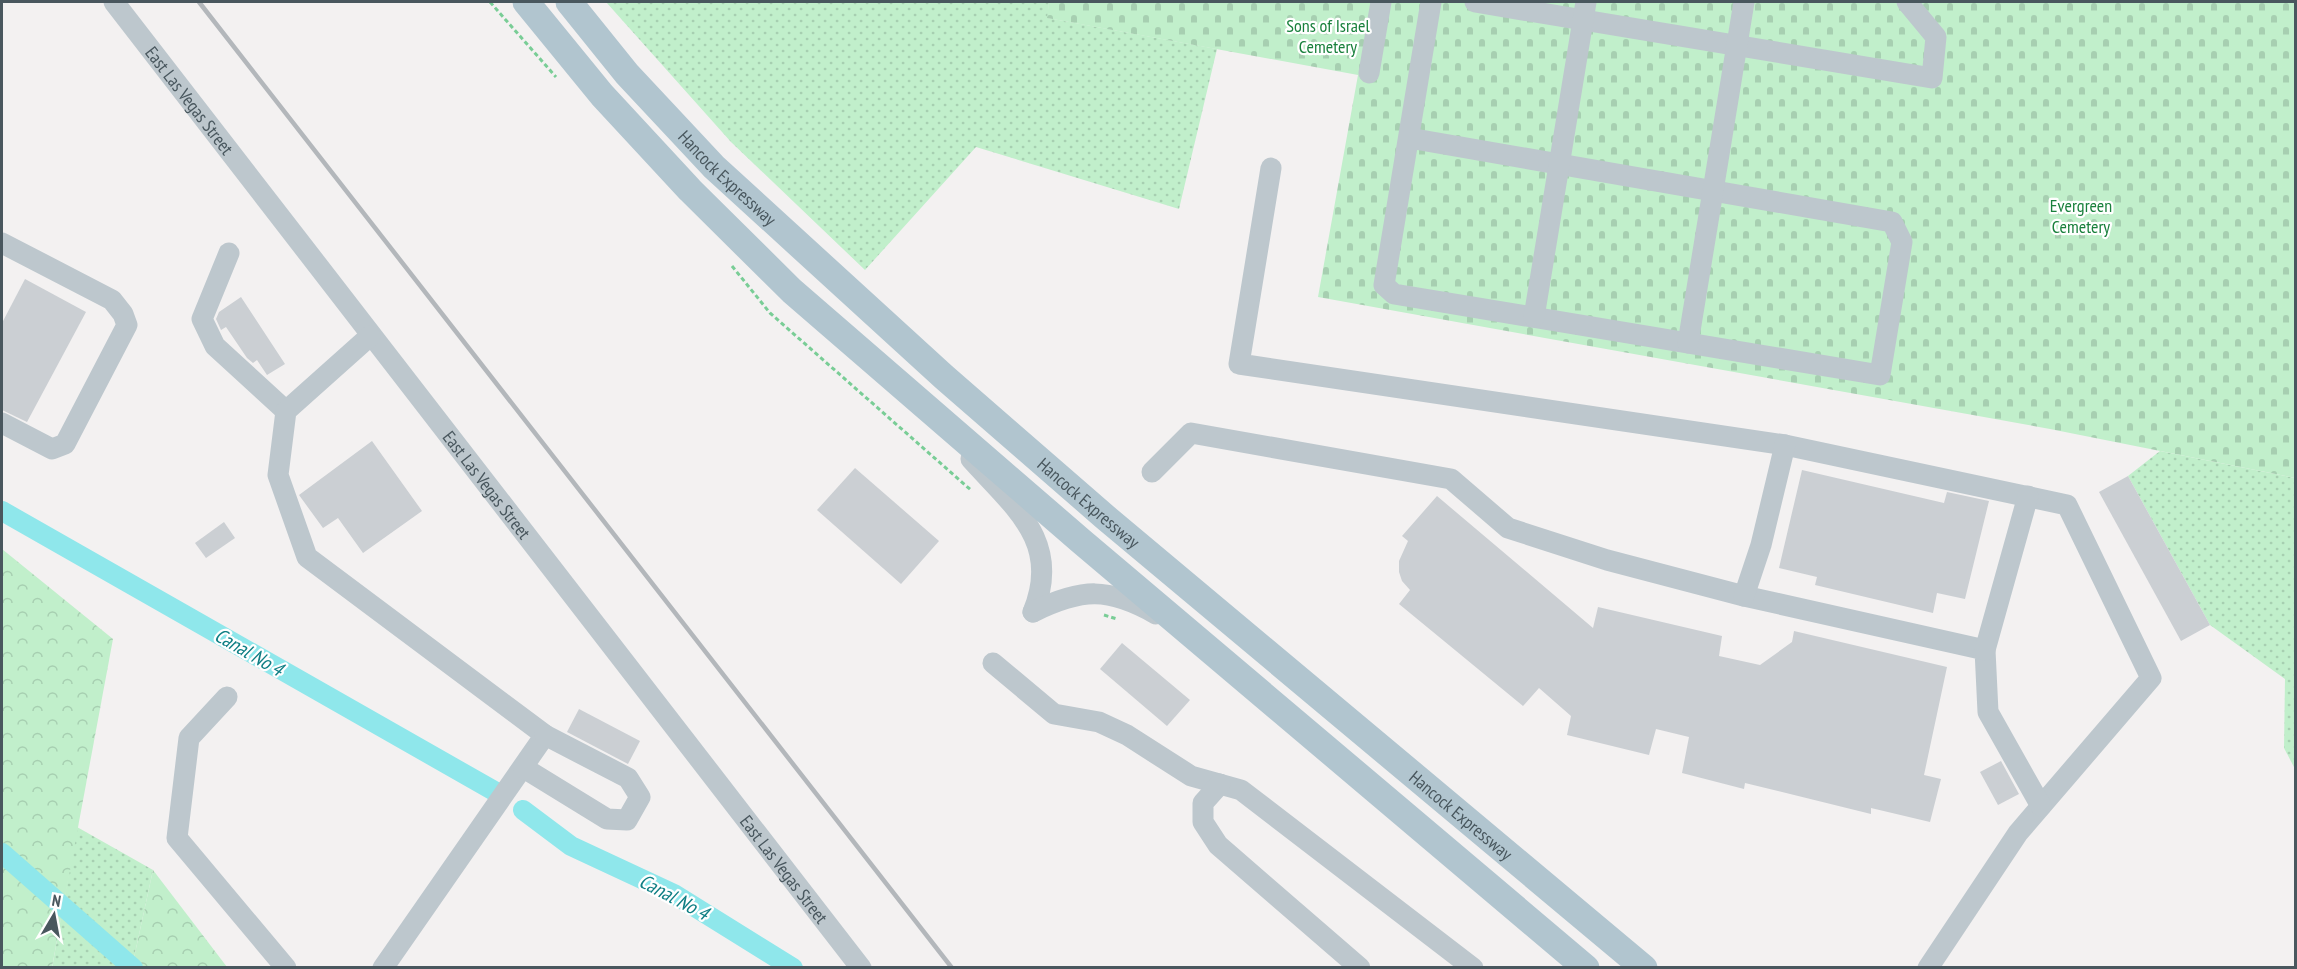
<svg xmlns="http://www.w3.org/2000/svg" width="2297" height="969" viewBox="0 0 2297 969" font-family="'PT Sans Narrow',sans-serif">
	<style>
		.grass { fill: url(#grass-dots) }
		.forest { fill: url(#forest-crowns) }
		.cemetery { fill: url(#cemetery-stones) }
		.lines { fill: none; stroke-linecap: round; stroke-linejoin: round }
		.canal { stroke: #8fe7eb; stroke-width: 20 }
		.building { fill: #cbcfd3 }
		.path { stroke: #79cd96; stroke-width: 3; stroke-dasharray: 4.5 3; stroke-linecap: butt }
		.minor { stroke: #bdc7cd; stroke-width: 21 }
		.major { stroke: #b1c5cf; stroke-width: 27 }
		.rail { stroke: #b3b7bb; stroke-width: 4.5 }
		.labels { text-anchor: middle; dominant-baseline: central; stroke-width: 4.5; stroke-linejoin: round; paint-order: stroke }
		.park-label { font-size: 18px; fill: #19803c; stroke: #fff }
		.street-label { font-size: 18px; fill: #49575e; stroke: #fff }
		.water-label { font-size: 20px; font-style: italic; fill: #0f7f84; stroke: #fff }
	</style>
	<defs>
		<pattern id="grass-dots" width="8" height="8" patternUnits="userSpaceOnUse" patternTransform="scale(1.5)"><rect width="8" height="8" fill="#c1efcb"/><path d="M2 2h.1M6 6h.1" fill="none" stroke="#a7cfb1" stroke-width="1.8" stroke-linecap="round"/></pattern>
		<pattern id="forest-crowns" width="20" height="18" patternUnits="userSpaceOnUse" patternTransform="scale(1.5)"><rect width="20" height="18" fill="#c1efcb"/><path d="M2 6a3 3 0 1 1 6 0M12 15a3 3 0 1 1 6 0" fill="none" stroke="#a7cfb1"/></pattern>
		<pattern id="cemetery-stones" width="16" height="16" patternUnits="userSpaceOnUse" patternTransform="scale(1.5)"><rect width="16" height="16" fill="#c1efcb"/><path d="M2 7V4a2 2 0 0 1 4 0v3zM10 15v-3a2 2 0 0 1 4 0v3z" fill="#a7cfb1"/></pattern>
	</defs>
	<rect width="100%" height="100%" fill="#f3f1f1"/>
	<!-- grass -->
	<g class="grass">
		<polygon points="606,2 1049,2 1048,18 1217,49 1179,209 976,147 865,270 731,142"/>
		<polygon points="2160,451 2295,478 2295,769 2284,748 2285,679 2210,625 2128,476"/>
		<polygon points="77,827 153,870 132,967 52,968"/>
	</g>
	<!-- forest -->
	<g class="forest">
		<polygon points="2,549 113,639 52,967 2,967"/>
		<polygon points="153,870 227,967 132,967"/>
	</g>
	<!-- cemetery -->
	<polygon class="cemetery" points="1049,2 2295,2 2295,478 2050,429 1318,297 1358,75 1047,18"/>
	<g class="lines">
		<!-- canal -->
		<g class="canal">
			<polyline points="2,511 496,792"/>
			<polyline points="523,810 571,846 674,894 793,968"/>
			<polyline points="2,853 133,968"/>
		</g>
	</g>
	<!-- building -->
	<g class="building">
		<polygon points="25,279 86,312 27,422 2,410 2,323"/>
		<polygon points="241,297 285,364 267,375 257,360 253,363 247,358 226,327 221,330 216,319 219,312"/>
		<polygon points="372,441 422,511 363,553 338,518 323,528 299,495"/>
		<polygon points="855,468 939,541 901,584 817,510"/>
		<polygon points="1802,470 1944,503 1947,492 1989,501 1965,599 1937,593 1933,613 1815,585 1817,577 1779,568"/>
		<polygon points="2128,476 2210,625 2181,641 2099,492"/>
		<polygon points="1437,496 1593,628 1598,607 1722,636 1719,656 1760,665 1792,642 1794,631 1947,667 1924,775 1941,779 1930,822 1871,808 1871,814 1745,783 1744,789 1682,773 1689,737 1656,729 1649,755 1567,735 1571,716 1539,688 1523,706 1399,604 1410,590 1402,581 1399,572 1399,561 1408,541 1402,536"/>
		<polygon points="224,522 235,538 206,558 195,543"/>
		<polygon points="1122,643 1190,700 1167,726 1100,669"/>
		<polygon points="579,709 640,741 628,764 567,732"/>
		<polygon points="2001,761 2019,794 1998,805 1980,772"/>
	</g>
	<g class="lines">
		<!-- path -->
		<g class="path">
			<polyline points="490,2 556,77"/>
			<polyline points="732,266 770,313 972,491"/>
			<polyline points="1104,615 1117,619"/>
		</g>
		<!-- minor -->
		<g class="minor">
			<path id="s1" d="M114,2l747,966"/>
			<polyline points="1475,2 1932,78 1936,37 1907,2"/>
			<polyline points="1369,73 1381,2"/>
			<polyline points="1409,138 1892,222 1902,242 1880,375 1394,294 1384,285 1431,2"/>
			<polyline points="1271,168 1239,364 1785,445 2067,505 2151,678 2018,833 1928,968"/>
			<polyline points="2,243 112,300 123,314 127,325 65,444 52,449 2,423"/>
			<polyline points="229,253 202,319 215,346 286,411"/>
			<polyline points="1534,317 1586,2"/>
			<polyline points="370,336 286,411 278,475 307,557 545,735 383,968"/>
			<polyline points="1688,343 1744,2"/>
			<path d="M971,459c43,48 91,83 62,153"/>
			<polyline points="1152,472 1191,433 1451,479 1508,528 1607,560 1744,596 1985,650 1988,712 2041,806"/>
			<polyline points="1744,596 1761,545 1785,445"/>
			<path d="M1033,612c49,-24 75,-25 123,2"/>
			<polyline points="1985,650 2028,496"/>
			<polyline points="993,663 1054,714 1099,722 1127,735 1191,776 1241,790 1473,968"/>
			<polyline points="227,697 189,738 177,838 286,968"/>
			<polyline points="524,768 607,819 627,820 640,797 628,778 545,735"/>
			<polyline points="1220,784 1203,803 1203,822 1218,845 1360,968"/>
		</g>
		<!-- major -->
		<g class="major">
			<polyline points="526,2 602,95 690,190 792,291 1081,541 1586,968"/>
			<path id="s2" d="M569,2l58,72 87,93 230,210 161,140 539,451"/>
		</g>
		<!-- rail -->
		<polyline class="rail" points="199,2 952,968"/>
	</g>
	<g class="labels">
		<!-- park labels -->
		<g class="park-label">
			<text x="1328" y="25">Sons of Israel<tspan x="1328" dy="21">Cemetery</tspan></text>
			<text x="2081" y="205">Evergreen<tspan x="2081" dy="21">Cemetery</tspan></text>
		</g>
		<!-- street labels -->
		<g class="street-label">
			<text stroke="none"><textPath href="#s1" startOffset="124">East Las Vegas Street</textPath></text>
			<text stroke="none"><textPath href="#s2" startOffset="237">Hancock Expressway</textPath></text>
			<text stroke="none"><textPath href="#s1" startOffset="610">East Las Vegas Street</textPath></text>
			<text stroke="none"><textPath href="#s2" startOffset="723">Hancock Expressway</textPath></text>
			<text stroke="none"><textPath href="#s2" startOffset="1209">Hancock Expressway</textPath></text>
			<text stroke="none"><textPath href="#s1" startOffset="1096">East Las Vegas Street</textPath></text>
		</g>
		<!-- water labels -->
		<g class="water-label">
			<text transform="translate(249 652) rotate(30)">Canal No 4</text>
			<text transform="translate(674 897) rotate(28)">Canal No 4</text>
		</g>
	</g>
	<!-- border -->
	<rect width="2297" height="969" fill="none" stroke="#49575e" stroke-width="6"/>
	<!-- north arrow -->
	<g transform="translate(54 915) rotate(10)" stroke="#ffffff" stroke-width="4.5" paint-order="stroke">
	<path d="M0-4.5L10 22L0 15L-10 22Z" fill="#49575e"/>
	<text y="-9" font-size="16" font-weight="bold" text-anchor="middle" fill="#49575e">N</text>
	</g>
</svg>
